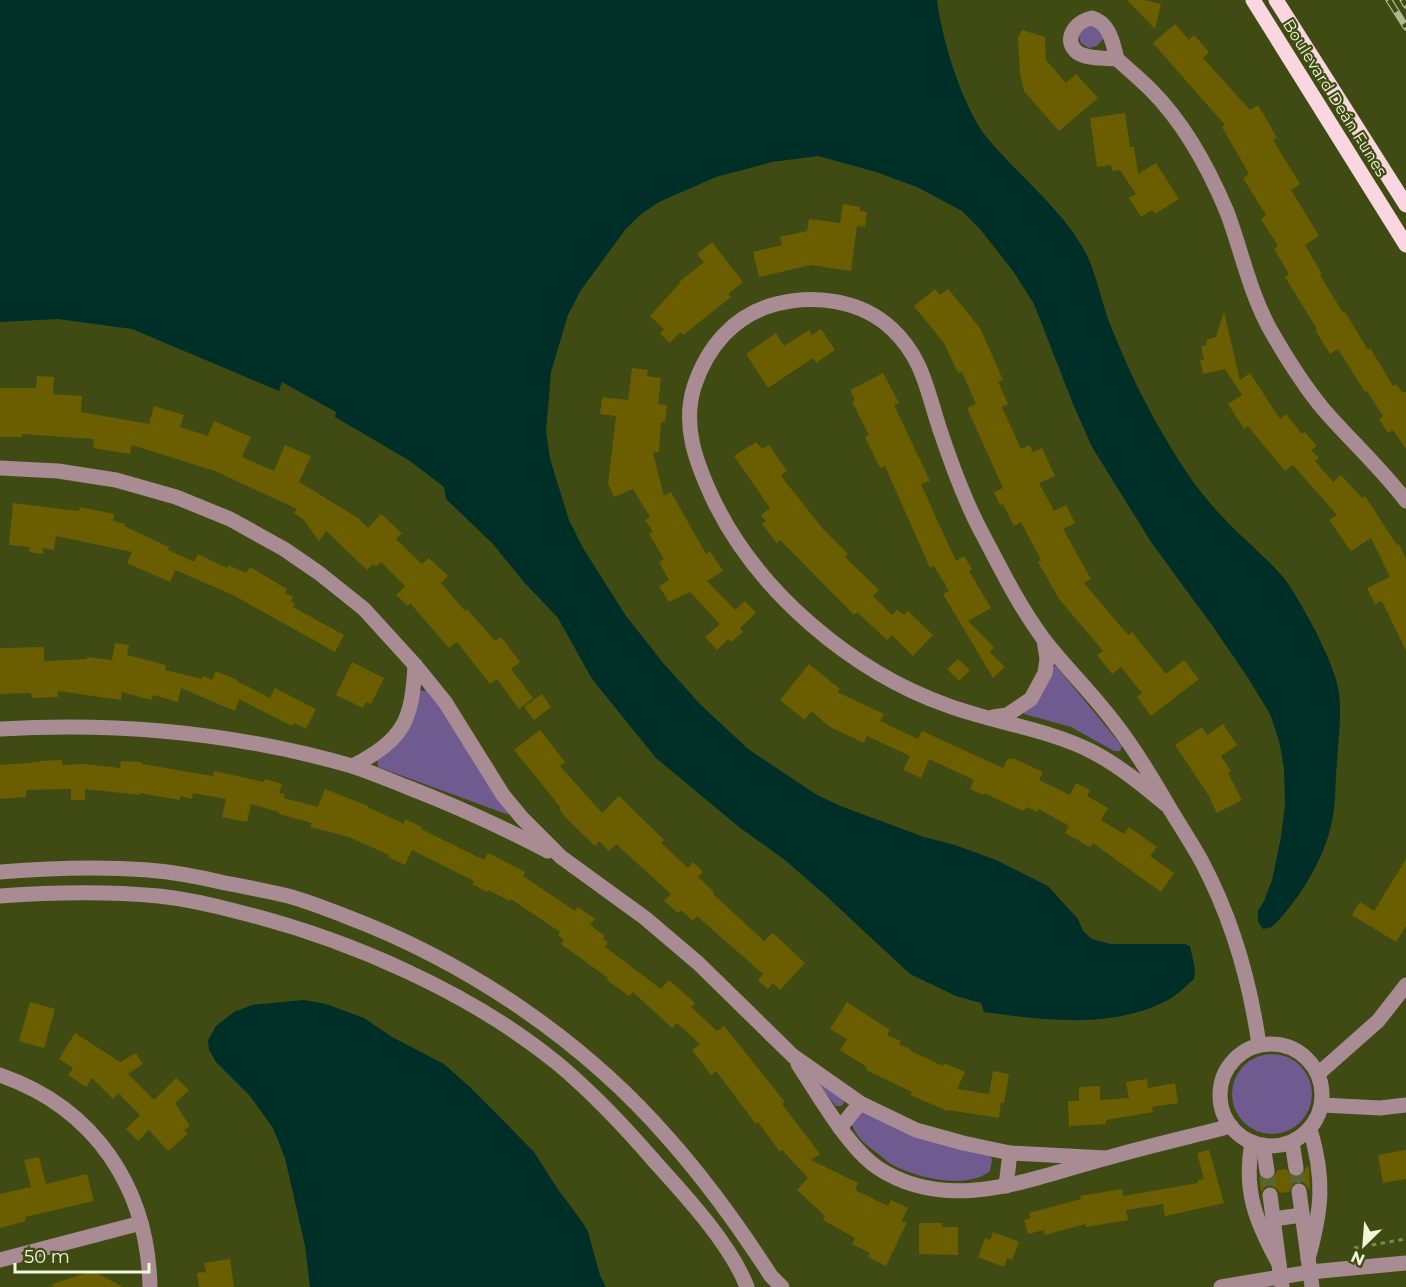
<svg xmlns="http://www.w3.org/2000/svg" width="1406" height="1287" viewBox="0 0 1406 1287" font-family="Montserrat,sans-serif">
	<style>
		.green { fill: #6f5b90 }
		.water { fill: #002f28 }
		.building { fill: #6b5e00 }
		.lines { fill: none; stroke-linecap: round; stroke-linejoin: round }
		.minor-tunnel { stroke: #596530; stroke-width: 15; stroke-dasharray: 15 8; stroke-linecap: butt }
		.path { stroke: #7d8859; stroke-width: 3; stroke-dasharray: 4.5 4.5; stroke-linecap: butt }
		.minor { stroke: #a88b93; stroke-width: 15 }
		.major { stroke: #fad7e0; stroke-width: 15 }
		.rail-casing { stroke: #aeb890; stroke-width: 7 }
		.rail { stroke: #3f4b12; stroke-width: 4.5; stroke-dasharray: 14; stroke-linecap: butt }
		.labels { text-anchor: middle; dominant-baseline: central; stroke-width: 4.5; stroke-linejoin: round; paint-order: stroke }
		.street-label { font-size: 16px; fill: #eef7d9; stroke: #3f4b12 }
	</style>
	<rect width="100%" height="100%" fill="#3f4b12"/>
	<!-- green -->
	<g class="green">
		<polygon points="1093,22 1105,37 1097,46 1089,48 1081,43 1078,34"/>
		<polygon points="1056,666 1122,746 1120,751 1114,751 1071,727 1024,714 1024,708 1051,667"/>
		<polygon points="430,690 509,815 378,767 377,759 420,691"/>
		<circle cx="1272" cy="1094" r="40"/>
		<polygon points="817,1078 843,1098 844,1103 841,1106 836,1106 816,1083"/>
		<path d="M866,1110l124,44 2,6 -2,11c-23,19 -74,7 -99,-7 -6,-4 -12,-10 -18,-14 -10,-8 -20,-16 -22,-30l6,-7z"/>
	</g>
	<!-- water -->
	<g class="water">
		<path d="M0,0h937c5,40 26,109 51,139 32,38 74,70 98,114 11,23 15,48 24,71 21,54 47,104 79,152 16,23 36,45 57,64 14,14 29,26 41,42 16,24 49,83 52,111 3,23 -1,47 -2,70 -2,19 -1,40 -5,58 -7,37 -34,81 -60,106l-9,2 -5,-7v-11l6,-10 8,-21 9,-43 4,-32 -1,-37 -5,-27 -9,-27 -22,-36 -34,-50 -63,-86 -59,-95 -19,-43 -39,-100 -21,-33 -33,-42 -18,-18 -45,-24 -41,-15 -58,-16 -46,6 -56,15 -57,25 -19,13 -15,15 -44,60 -13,25 -17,57 -5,59 4,28 19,61 14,28 43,68 38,48 36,40 48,45 69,46 26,12 81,30 31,8 41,15 52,26 30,33 5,12 9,8 18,5h75l5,2 5,23 -1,10c-9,8 -19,18 -30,23 -54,27 -123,18 -180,10l-3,-9 -25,-7 -46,-22 -86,-80 -39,-34 -46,-33 -83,-69 -64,-79 -34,-61 -35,-37 -31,-38 -46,-44 -2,-12 -34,-26 -75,-44 1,-5 -54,-30 -3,9 -147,-62 -74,-10 -58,3z"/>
		<polygon points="304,1000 326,1004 364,1018 392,1037 444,1064 472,1089 534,1152 557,1188 583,1223 588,1232 600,1275 606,1287 310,1287 305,1246 285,1158 273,1128 250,1096 216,1062 209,1050 208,1040 216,1026 234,1012 252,1005"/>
	</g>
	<!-- building -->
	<g class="building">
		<polygon points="1127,0 1145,0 1161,4 1155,29"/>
		<polygon points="1175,24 1189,40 1194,35 1209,52 1203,58 1250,110 1258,105 1277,138 1273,140 1300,184 1291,190 1319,236 1305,245 1322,274 1320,275 1343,313 1345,312 1368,350 1370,348 1393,386 1396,384 1402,392 1406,392 1406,449 1393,430 1388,433 1379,419 1383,416 1367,391 1365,392 1338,349 1330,354 1315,330 1317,329 1285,277 1289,274 1274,249 1278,246 1261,219 1266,215 1243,178 1249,174 1222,127 1225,125 1153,43"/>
		<polygon points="1022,30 1045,37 1046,60 1066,83 1076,74 1098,98 1059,131 1024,91 1020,73 1018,38"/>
		<polygon points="1125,113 1130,147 1134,147 1138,174 1156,163 1179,199 1155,214 1152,210 1141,217 1129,198 1136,194 1120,170 1112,171 1111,165 1097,167 1090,118"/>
		<polygon points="843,204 860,207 860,211 867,212 865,227 857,226 851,271 811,265 759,277 753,252 782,245 780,237 807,231 809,219 840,223"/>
		<polygon points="712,242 743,282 728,294 731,297 683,335 680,332 670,343 660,334 664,329 650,316 680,283 679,282 704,262 697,254"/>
		<polygon points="935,289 940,295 948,289 980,328 1003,380 998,382 1008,404 1002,407 1021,449 1030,445 1033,452 1042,448 1055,476 1039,483 1054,511 1066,505 1075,523 1063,529 1091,579 1084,583 1128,635 1132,632 1166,674 1184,660 1199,679 1151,716 1137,697 1142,693 1121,667 1112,674 1097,655 1103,651 1059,599 1038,562 1041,560 1021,522 1014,526 1003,504 1000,505 994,492 1003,488 967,408 976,404 962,372 958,373 944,343 914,306"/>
		<polygon points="1224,312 1240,380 1250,373 1280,419 1286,414 1302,434 1305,432 1317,446 1311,450 1319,458 1315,461 1333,482 1341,475 1362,498 1365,496 1397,545 1399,544 1406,559 1406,651 1382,601 1375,604 1367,588 1390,577 1371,538 1351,551 1329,520 1337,515 1293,465 1285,471 1248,426 1244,429 1228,404 1242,395 1225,369 1203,374 1200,360 1204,360 1201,346 1207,345 1206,340 1216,337"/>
		<polygon points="821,329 835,350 816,363 813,358 768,388 746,354 776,333 784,346 809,330 812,335"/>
		<polygon points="632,368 648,370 647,376 661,378 658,404 667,405 665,422 661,422 659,452 653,453 664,496 671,492 706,554 710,551 723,571 707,581 735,610 745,601 756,613 740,628 743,632 731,642 728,639 717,650 705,637 720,624 690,592 669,602 659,586 669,580 659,562 664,559 649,534 653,532 645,520 650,517 633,489 614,497 608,484 616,416 600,414 602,397 628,400"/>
		<polygon points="883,373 899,403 894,405 930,481 921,484 936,518 956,561 964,556 972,569 969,571 991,608 968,621 994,647 990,652 1005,667 993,678 943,594 949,591 934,566 930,568 885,466 880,468 865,437 869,435 852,402 855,400 850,390"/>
		<polygon points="37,376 54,377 53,394 82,396 81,412 149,424 154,406 184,415 180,427 208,436 214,421 251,437 242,457 274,471 285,445 311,456 299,482 358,518 368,528 381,514 402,533 396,539 422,564 429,558 448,576 441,583 465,611 467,609 495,641 501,637 520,662 511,669 533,698 519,709 497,679 490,684 457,642 449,648 410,603 408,606 396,595 405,586 381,562 376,567 373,564 367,570 326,531 319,541 303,519 294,513 297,509 215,471 132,445 130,454 93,448 94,439 22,434 22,437 0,437 0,388 36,388"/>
		<polygon points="756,442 762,449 769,445 787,471 781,476 823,529 848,554 845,557 879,590 873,596 892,615 897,610 904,615 908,611 933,635 913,656 892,635 887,640 857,612 854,615 780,540 777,543 762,524 766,521 761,515 770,508 734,456"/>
		<polygon points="13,503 79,511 80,507 114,514 113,521 125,524 124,526 169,547 168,550 194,562 198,554 227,568 228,565 246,573 250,567 287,589 285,593 293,597 291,601 295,604 293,607 344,635 335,652 231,594 175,570 170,582 127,563 132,552 56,536 54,550 43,548 43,554 29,552 30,547 9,545"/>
		<polygon points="115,643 129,645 127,655 166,665 165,670 202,679 203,676 212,680 216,671 237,680 237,681 270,698 275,688 316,709 306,729 294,723 292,726 239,699 235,711 181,688 178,702 153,695 151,700 122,692 121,700 58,691 58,697 32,698 31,693 0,694 0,648 44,647 44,661 87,659 87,657 112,660"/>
		<polygon points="958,659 970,670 959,681 947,669"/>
		<polygon points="352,662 384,678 371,704 366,702 363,708 336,695"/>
		<polygon points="809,664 840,689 837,692 884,714 880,721 918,739 922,731 1003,768 1008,758 1012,760 1013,758 1043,772 1039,780 1070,795 1076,783 1090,790 1087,796 1108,808 1101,820 1124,834 1129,827 1157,847 1150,856 1174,873 1161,892 1093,843 1090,847 1065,833 1069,826 1039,809 1038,812 1026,807 1023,811 984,793 983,795 970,789 974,780 929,759 921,778 903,770 910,756 867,736 864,743 830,727 811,711 805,720 780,700"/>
		<polygon points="542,694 551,707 534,720 524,707"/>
		<polygon points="1223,724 1237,745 1221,756 1231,771 1228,773 1242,800 1217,813 1210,799 1211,799 1175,745 1202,727 1207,735"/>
		<polygon points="540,730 565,762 560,766 602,813 619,796 664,840 661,843 688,868 693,862 703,872 698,877 714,892 713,894 764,941 773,933 805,963 780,990 773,983 768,989 758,980 763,974 697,916 693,921 681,910 678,913 664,901 671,894 616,844 609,851 599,841 595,846 569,821 559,809 561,808 514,750"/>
		<polygon points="62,760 62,765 85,764 120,768 121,761 142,762 142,764 213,776 214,771 264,782 265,779 282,784 279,793 285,794 284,798 318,807 325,789 368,806 368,807 404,824 405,819 422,827 421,829 484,860 488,853 525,872 523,876 575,911 578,907 595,919 590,925 605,936 603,939 608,942 605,947 661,989 669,980 695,1003 691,1007 717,1031 724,1026 785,1102 782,1104 820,1154 811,1160 858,1183 855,1190 888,1206 891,1200 908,1208 901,1222 907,1222 886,1266 868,1257 870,1253 852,1244 855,1238 823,1220 825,1216 797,1190 808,1178 782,1150 780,1152 758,1122 756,1124 716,1071 711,1075 692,1050 700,1044 677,1023 672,1028 633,992 629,996 607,980 608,978 561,944 564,940 558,935 560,932 511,899 510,901 488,890 487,892 472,884 474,881 412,850 405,865 388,857 389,855 349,837 310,827 312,823 279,814 279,812 251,804 247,822 222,817 226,799 193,793 192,799 180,796 180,800 140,793 140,795 85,789 85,800 71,800 71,789 26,790 26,797 0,799 0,765 40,762 40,761"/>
		<polygon points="1406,859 1406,926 1396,942 1352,915 1360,902 1374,911"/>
		<polygon points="30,1002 55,1009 44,1048 19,1041"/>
		<polygon points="847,1002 890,1030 887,1035 901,1041 899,1044 912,1050 911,1051 943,1066 944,1063 965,1072 957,1089 989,1094 993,1071 1009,1074 1004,1103 1001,1102 999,1118 948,1110 948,1111 910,1095 912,1092 866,1070 867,1067 840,1050 847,1039 830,1029"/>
		<polygon points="75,1033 120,1062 136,1053 143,1064 128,1074 154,1100 176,1078 189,1090 175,1103 190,1126 184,1130 188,1134 168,1151 149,1130 138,1141 126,1129 140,1115 118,1093 113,1099 92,1078 86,1087 68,1075 73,1068 59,1059"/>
		<polygon points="1147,1079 1148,1088 1175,1083 1178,1103 1152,1107 1153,1112 1106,1120 1106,1124 1069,1126 1068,1101 1079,1101 1079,1087 1100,1086 1100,1100 1129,1098 1126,1082"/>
		<polygon points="1209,1150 1224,1203 1165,1216 1163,1204 1126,1210 1128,1220 1086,1227 1085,1224 1045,1235 1044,1230 1028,1234 1024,1220 1030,1218 1029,1213 1081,1199 1080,1196 1122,1189 1123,1196 1198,1183 1198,1180 1204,1179 1197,1153"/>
		<polygon points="1406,1150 1406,1179 1383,1183 1378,1155"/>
		<polygon points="39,1157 46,1184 87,1174 94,1201 25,1217 26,1221 0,1228 0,1194 31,1187 24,1160"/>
		<polygon points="1306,1167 1309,1167 1310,1190 1303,1182 1298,1181 1293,1184 1289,1192 1280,1193 1277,1189 1269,1185 1264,1188 1261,1192 1259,1176 1263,1180 1269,1180 1274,1178 1277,1170 1286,1169 1292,1177 1298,1177 1303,1175"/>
		<polygon points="919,1223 942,1223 942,1227 958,1227 958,1255 919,1254"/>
		<polygon points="993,1232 1019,1242 1012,1260 1007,1258 1004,1267 978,1257 985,1238 990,1240"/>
		<polygon points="230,1259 234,1287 199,1287 197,1273 206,1272 204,1263"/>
		<polygon points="93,1271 123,1287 53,1287 52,1284"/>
	</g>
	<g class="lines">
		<!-- minor-tunnel -->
		<g class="minor-tunnel">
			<polyline points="1296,1168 1299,1191"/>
			<polyline points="1267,1171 1270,1195"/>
		</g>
		<!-- path -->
		<polyline class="path" points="1354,1248 1406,1239"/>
		<!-- minor -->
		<g class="minor">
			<path d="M1092,18c18,5 21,26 25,41 -11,-1 -29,0 -39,-6 -17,-13 -2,-32 14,-35z"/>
			<path d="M1117,59c11,10 23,20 34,31 33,33 58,79 76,122 15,40 23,82 44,119 16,28 33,55 53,79 27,31 57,58 82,91"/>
			<polyline points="0,468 58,471 116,480 176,497 230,519 284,549 319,573 364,609 415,665 445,702 503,795 522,818 561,857 645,918 698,963 793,1056 860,1103 916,1130 963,1143 1010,1153 1106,1158"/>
			<polyline points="993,717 1007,715 1031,699 1045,673 1047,659 1044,640"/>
			<path d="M0,729c119,-7 237,4 352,37 19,6 37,14 55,21 49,19 95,40 141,64"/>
			<path d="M353,766c51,-27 59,-45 62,-101"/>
			<path d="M1169,807c-24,-20 -49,-41 -78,-56 -44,-22 -95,-28 -142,-45 -97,-34 -193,-115 -237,-209 -16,-35 -30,-71 -18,-110 13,-40 40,-72 82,-83 39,-10 85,-4 116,25 31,29 35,62 48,101 12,36 25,72 43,105 19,36 37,73 62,106 21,27 47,52 68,80 22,28 40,58 57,88 11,18 22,35 32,53 30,57 48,119 57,183"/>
			<path d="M0,872c49,-4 98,-6 148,-2 26,2 52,7 77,13 21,4 43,8 63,13 19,5 39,13 57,20 122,46 238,124 324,223 38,43 71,89 102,137l11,11"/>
			<path d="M0,896c53,-4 106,-5 159,0 27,3 54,9 80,16 109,27 231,80 318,151 36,30 68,64 99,100 30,33 75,82 91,124"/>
			<circle cx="1271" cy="1095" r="51"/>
			<path d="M798,1064c20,30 50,84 80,104 72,47 154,10 229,-10 41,-12 82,-21 124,-32"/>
			<polyline points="1318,1074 1378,1021 1406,985"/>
			<path d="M0,1075c95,33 148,113 150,212"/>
			<polyline points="1322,1105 1380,1108 1406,1105"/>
			<polyline points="840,1128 860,1103"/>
			<path d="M1252,1142c-9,49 4,80 27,122"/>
			<polyline points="1292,1142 1296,1168"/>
			<polyline points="1263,1145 1267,1171"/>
			<polyline points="1006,1186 1010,1153"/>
			<polyline points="1299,1191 1312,1287"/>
			<polyline points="1270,1195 1282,1287"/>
			<polyline points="1273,1219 1302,1215"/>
			<path d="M1308,1259c14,-50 17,-80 2,-130"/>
			<polyline points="0,1260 141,1223"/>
			<polyline points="1221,1287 1310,1272 1406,1263"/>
		</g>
		<!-- major -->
		<g class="major">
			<polyline points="1253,0 1406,245"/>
			<polyline points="1276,0 1406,205"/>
		</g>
		<!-- rail casing -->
		<g class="rail-casing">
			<g id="rail">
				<polyline points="1389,0 1406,27"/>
				<polyline points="1403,0 1406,5"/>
			</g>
		</g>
		<!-- rail -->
		<use href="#rail" class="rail"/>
	</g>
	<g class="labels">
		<!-- street labels -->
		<g class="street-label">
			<text transform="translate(1335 98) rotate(58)">Boulevard Deán Funes</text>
		</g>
	</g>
	<!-- north arrow -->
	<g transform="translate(1364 1245) rotate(205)" stroke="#3f4b12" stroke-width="4.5" paint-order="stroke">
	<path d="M0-4.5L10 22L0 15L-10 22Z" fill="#eef7d9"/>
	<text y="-9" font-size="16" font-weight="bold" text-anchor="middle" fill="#eef7d9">N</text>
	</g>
	<!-- scale -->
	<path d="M15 1263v9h134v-9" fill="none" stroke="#eef7d9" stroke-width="3"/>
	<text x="24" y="1263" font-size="18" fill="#eef7d9" stroke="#3f4b12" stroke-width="4.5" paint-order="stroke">50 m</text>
</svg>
